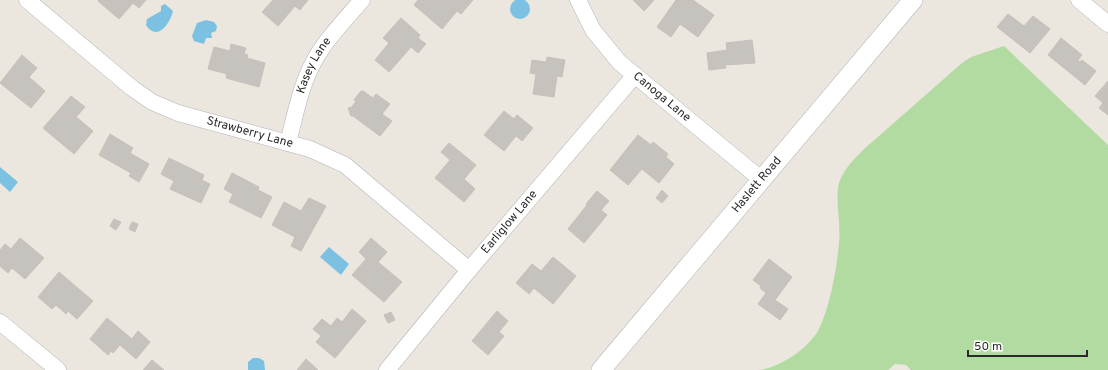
<svg xmlns="http://www.w3.org/2000/svg" width="1108" height="370" viewBox="0 0 1108 370" font-family="Overpass,sans-serif">
	<style>
		.green { fill: #b1dba0 }
		.water { fill: #7cc1e1 }
		.building { fill: #c6c2bd; stroke: #c6c1b8 }
		.lines { fill: none; stroke-linecap: round; stroke-linejoin: round }
		.minor-casing { stroke: #b1b3bc; stroke-width: 17 }
		.tertiary-casing { stroke: #b1b3bc; stroke-width: 20 }
		.minor { stroke: #fff; stroke-width: 16 }
		.tertiary { stroke: #fff; stroke-width: 19 }
		.labels { text-anchor: middle; dominant-baseline: central; stroke-width: 3.5; stroke-linejoin: round; paint-order: stroke }
		.street-label { font-size: 12px; fill: #2a2a2a; stroke: #fff }
	</style>
	<rect width="100%" height="100%" fill="#ebe6de"/>
	<!-- green -->
	<path class="green" d="M1004,46l104,99v225h-197l-5,-5 -11,-1 -7,6h-130c21,-1 52,-23 61,-41 11,-22 18,-62 20,-86 2,-18 -3,-37 -1,-55 2,-15 15,-28 25,-38l99,-87 9,-6z"/>
	<!-- water -->
	<g class="water">
		<circle cx="520" cy="9" r="10"/>
		<path d="M165,4l8,7c-3,13 -16,31 -27,14l1,-6 14,-8v-5z"/>
		<polygon points="206,20 214,22 217,26 216,31 211,33 212,38 206,38 204,44 194,41 192,36 197,23"/>
		<polygon points="0,167 18,182 10,192 0,183"/>
		<polygon points="329,247 349,264 341,275 320,257"/>
		<polygon points="253,358 259,358 264,361 265,370 248,370 248,362"/>
	</g>
	<!-- building -->
	<g class="building">
		<polygon points="99,0 146,0 139,8 133,3 119,19 98,1"/>
		<polygon points="273,0 308,0 300,10 295,6 278,26 262,12"/>
		<polygon points="418,0 473,0 461,14 457,11 442,29 414,5"/>
		<polygon points="633,0 654,0 644,11"/>
		<polygon points="676,0 693,0 714,15 698,37 680,24 671,37 657,27"/>
		<polygon points="1008,14 1024,26 1033,16 1050,29 1030,53 997,27"/>
		<polygon points="401,18 420,35 418,38 426,44 418,53 411,47 389,72 375,60 389,43 383,38"/>
		<polygon points="1061,38 1082,55 1078,60 1080,62 1082,60 1096,71 1085,85 1048,55"/>
		<polygon points="752,40 755,63 725,65 726,68 709,70 707,53 727,50 726,43"/>
		<polygon points="231,44 246,48 244,54 248,55 247,58 265,63 259,87 226,78 227,74 208,69 214,47 230,51"/>
		<polygon points="22,55 37,68 29,77 45,91 31,108 0,83"/>
		<polygon points="547,57 565,60 562,77 557,76 554,97 533,94 536,74 530,73 532,60 546,62"/>
		<polygon points="1108,81 1108,115 1099,108 1103,103 1095,96"/>
		<polygon points="361,91 363,91 373,98 376,94 390,104 382,114 392,121 380,136 353,116 351,116 348,108 352,107 356,101 354,100"/>
		<polygon points="71,96 85,107 76,117 93,131 74,154 43,128"/>
		<polygon points="504,111 514,119 517,115 533,128 522,141 516,136 504,151 484,135"/>
		<polygon points="110,134 133,148 130,153 149,164 139,182 129,176 131,173 99,155"/>
		<polygon points="638,135 651,145 653,142 668,154 666,157 674,164 659,183 642,169 628,185 610,170"/>
		<polygon points="449,143 476,165 464,179 475,189 464,202 435,178 450,160 441,152"/>
		<polygon points="169,158 204,175 202,180 210,184 201,203 170,189 174,181 161,174"/>
		<polygon points="232,173 259,187 258,190 272,197 261,218 229,202 233,194 224,189"/>
		<polygon points="662,190 668,196 662,203 656,198"/>
		<polygon points="597,191 609,201 601,210 607,215 584,243 568,229 587,205 586,204"/>
		<polygon points="309,198 326,206 301,251 291,246 295,237 272,225 284,202 301,211"/>
		<polygon points="114,219 121,222 116,230 110,226"/>
		<polygon points="132,222 138,224 135,232 129,229"/>
		<polygon points="20,238 44,258 25,279 12,268 8,273 0,266 0,250 5,244 11,249"/>
		<polygon points="371,238 387,252 378,262 402,282 384,302 352,275 366,259 359,252"/>
		<polygon points="553,257 576,276 553,304 534,288 529,294 516,283 532,264 541,271"/>
		<polygon points="769,259 792,277 775,300 788,309 780,320 758,304 766,293 760,288 761,286 753,280"/>
		<polygon points="59,272 93,301 77,319 68,311 66,314 56,305 52,309 38,297"/>
		<polygon points="352,309 366,321 335,358 316,342 321,336 313,329 322,319 331,326 337,318 342,322"/>
		<polygon points="497,311 508,321 499,332 504,336 488,355 472,341"/>
		<polygon points="391,312 395,320 388,323 384,315"/>
		<polygon points="107,318 132,339 138,331 150,342 136,359 120,345 113,353 111,351 108,355 90,339"/>
		<polygon points="306,359 318,370 297,370"/>
		<polygon points="152,360 164,370 143,370"/>
	</g>
	<g class="lines">
		<!-- minor casing -->
		<g class="minor-casing">
			<g id="minor">
				<path id="s1" d="M27,0l105,88 20,14 26,11 132,36 35,16 124,105"/>
				<path id="s2" d="M578,0l15,30 26,32 143,118"/>
				<polyline points="1079,0 1108,24"/>
				<path id="s3" d="M288,143c7,-27 12,-55 25,-80 12,-23 32,-43 49,-63"/>
				<polyline points="0,322 58,370"/>
				<path id="s4" d="M387,370l82,-100 166,-195"/>
			</g>
		</g>
		<!-- tertiary casing -->
		<g class="tertiary-casing">
			<g id="tertiary">
				<path id="s5" d="M601,370l312,-370"/>
			</g>
		</g>
		<!-- minor -->
		<use href="#minor" class="minor"/>
		<!-- tertiary -->
		<use href="#tertiary" class="tertiary"/>
	</g>
	<g class="labels">
		<!-- street labels -->
		<g class="street-label">
			<text stroke="none"><textPath href="#s3" startOffset="82">Kasey Lane</textPath></text>
			<text stroke="none"><textPath href="#s2" startOffset="130">Canoga Lane</textPath></text>
			<text stroke="none"><textPath href="#s1" startOffset="264">Strawberry Lane</textPath></text>
			<text stroke="none"><textPath href="#s5" startOffset="242">Haslett Road</textPath></text>
			<text stroke="none"><textPath href="#s4" startOffset="192">Earliglow Lane</textPath></text>
		</g>
	</g>
	<!-- scale -->
	<path d="M968 350v6h119v-6" fill="none" stroke="#2a2a2a" stroke-width="2"/>
	<text x="974" y="350" font-size="12" fill="#2a2a2a" stroke="#ffffff" stroke-width="3" paint-order="stroke">50 m</text>
</svg>
